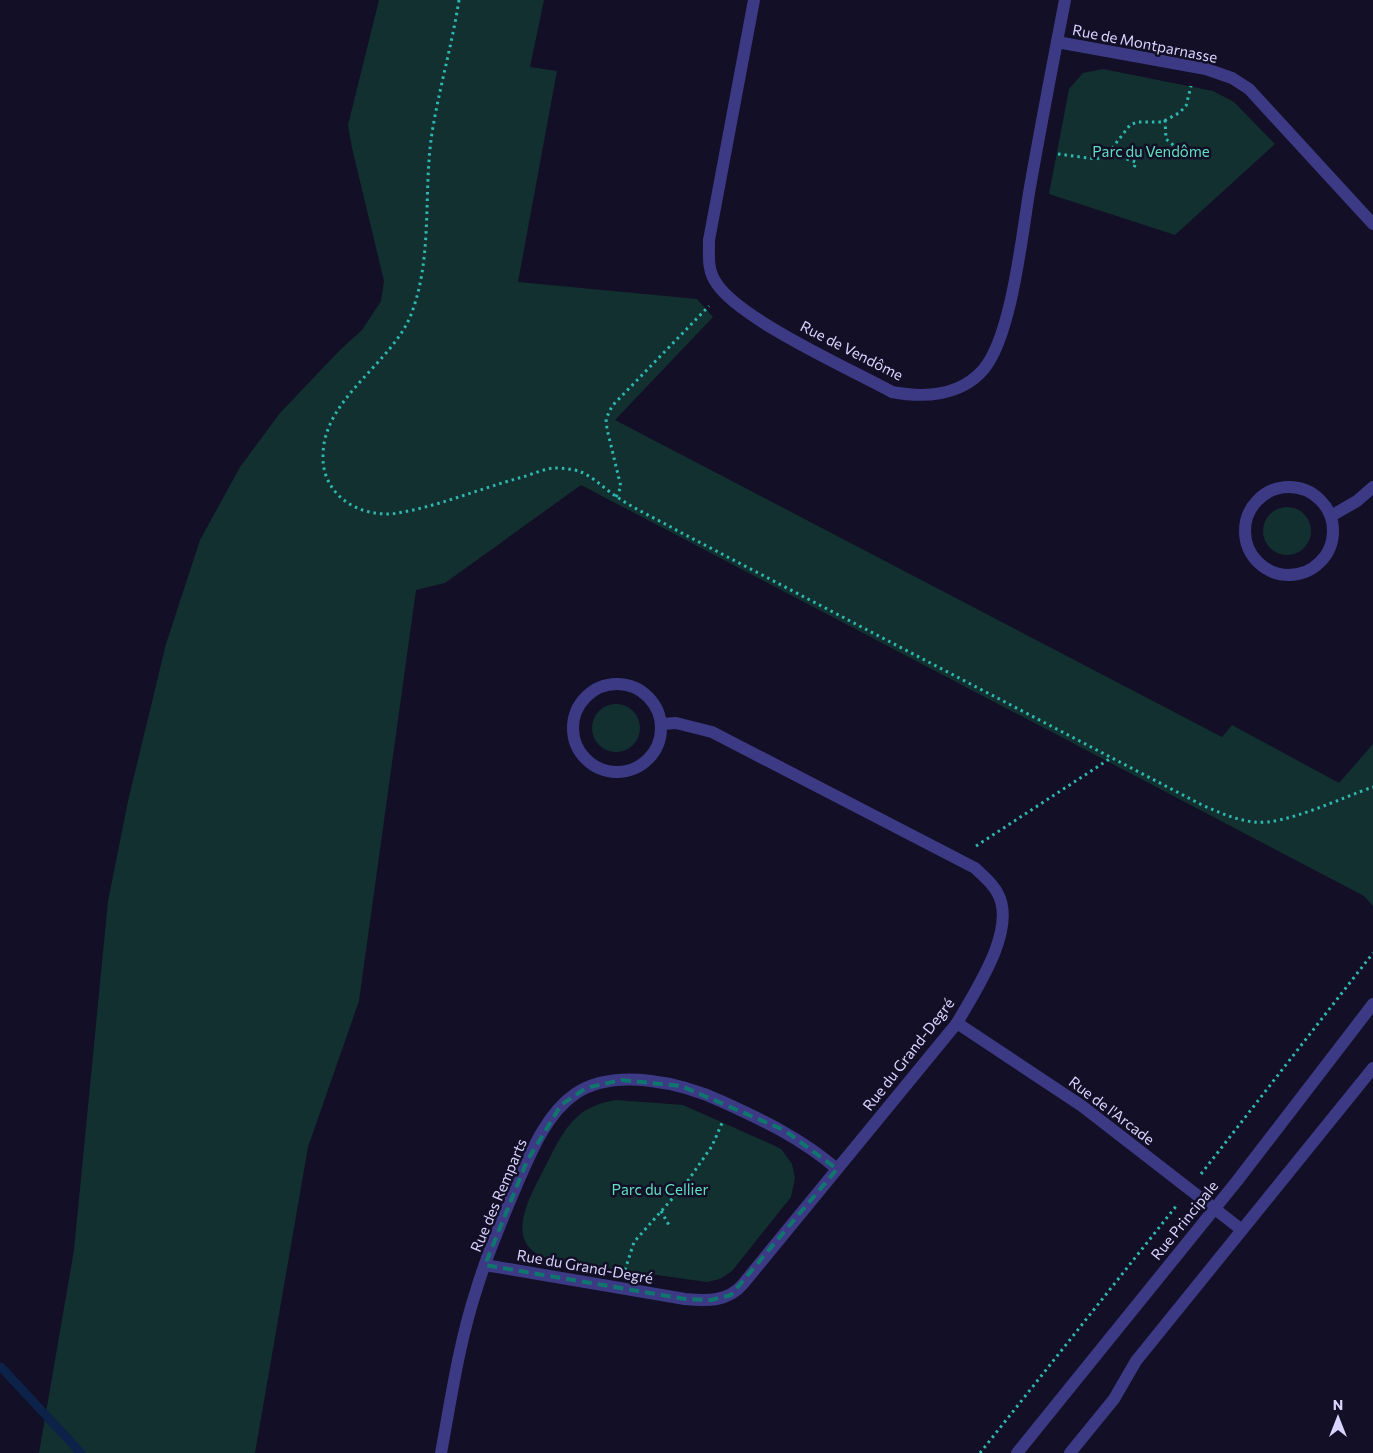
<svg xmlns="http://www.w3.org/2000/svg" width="1373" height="1453" viewBox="0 0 1373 1453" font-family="Commissioner,sans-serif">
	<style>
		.green { fill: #12302f }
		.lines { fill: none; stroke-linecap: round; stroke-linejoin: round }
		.stream { stroke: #0c2248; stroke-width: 9 }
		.path { stroke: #2fb8b0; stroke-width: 3; stroke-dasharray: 2.5 4; stroke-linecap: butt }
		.minor { stroke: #3d3a85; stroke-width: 12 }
		.marked { fill: none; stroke: #0f766e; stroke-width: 4; stroke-dasharray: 10 6; stroke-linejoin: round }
		.labels { text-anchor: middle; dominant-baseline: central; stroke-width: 5; stroke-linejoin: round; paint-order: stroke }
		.street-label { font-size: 15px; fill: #d9d4ff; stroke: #130f26 }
		.park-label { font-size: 15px; fill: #5fe0c0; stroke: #130f26 }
	</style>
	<rect width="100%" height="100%" fill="#130f26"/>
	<!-- green -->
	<g class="green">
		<polygon points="379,0 544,0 530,67 557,71 518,282 697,299 713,317 615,420 1222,737 1232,725 1339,783 1373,744 1373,906 1364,896 581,485 445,583 416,590 359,1001 308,1147 255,1453 39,1453 74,1250 108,901 128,801 166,644 200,540 240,467 280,413 340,350 362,330 381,301 384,281 352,148 348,125"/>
		<polygon points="1103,69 1213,91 1234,102 1275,144 1175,235 1049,194 1069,89 1083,73"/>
		<circle cx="1287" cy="531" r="24"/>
		<circle cx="616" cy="728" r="24"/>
		<path d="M615,1100l68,5 88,39 10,5 11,15 3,14 -4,19 -59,74 -12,8 -13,3 -151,-21c-56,-12 -29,-59 -12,-92 9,-17 18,-39 33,-52 10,-10 24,-14 38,-17z"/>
	</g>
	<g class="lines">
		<!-- stream -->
		<polyline class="stream" points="1,1367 81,1453"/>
		<!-- path -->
		<g class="path">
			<path d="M459,0c-7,45 -20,89 -27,133 -9,59 1,122 -20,179 -18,51 -89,85 -89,144 -1,40 38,63 75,57 41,-7 81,-24 121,-35 12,-3 24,-9 35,-10 8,0 20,1 27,4 12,5 23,16 33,23 20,14 43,24 64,36l524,274c17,7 33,15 52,17 30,4 89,-25 119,-35"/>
			<polyline points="1165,120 1166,139 1178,149"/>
			<polyline points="1108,153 1136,162 1134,168"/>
			<polyline points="1058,154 1096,159 1106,156 1130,125 1137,122 1162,122 1179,113 1186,106 1191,86"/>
			<polyline points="616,497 621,487 607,429 606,419 612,406 709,306"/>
			<polyline points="976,846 1111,758"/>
			<polyline points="1201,1174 1373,953"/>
			<polyline points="661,1211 670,1227"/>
			<polyline points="625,1270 634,1242 687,1182 712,1146 722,1123"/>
			<polyline points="980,1453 1177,1205"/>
		</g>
		<!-- minor -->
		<g class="minor">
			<path d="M754,0l-45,240c0,16 -2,31 8,44 24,36 133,85 175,108 32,6 68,4 91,-22 29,-33 39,-137 47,-183 11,-62 23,-125 35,-187"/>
			<polyline points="1057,42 1206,69 1232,78 1249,89 1373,224"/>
			<circle cx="1289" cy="531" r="44"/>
			<polyline points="1331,516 1357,501 1373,487"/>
			<circle cx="617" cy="728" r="44"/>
			<polyline points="957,1023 1082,1106 1242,1230"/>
			<path d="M485,1265l200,34c22,2 43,3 58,-15l214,-261c18,-32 60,-93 41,-129 -5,-11 -15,-18 -23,-26l-263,-136 -36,-9 -14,1"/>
			<path d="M441,1453c10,-54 18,-110 35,-162 11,-37 27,-74 42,-109 13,-30 29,-69 57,-88 40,-27 108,-11 148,8 42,19 79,37 114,67"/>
			<polyline points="1017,1453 1237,1181 1373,1004"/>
			<polyline points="1070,1453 1114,1399 1136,1361 1373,1068"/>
		</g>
	</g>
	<!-- marked area -->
	<path class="marked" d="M621,1080l60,6 103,44 53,39 -106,126 -20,5 -26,-1 -200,-34 42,-104 34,-56 25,-17z"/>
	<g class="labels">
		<!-- street labels -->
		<g class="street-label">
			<text transform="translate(1145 43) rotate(11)">Rue de Montparnasse</text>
			<text transform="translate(852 350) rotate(27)">Rue de Vendôme</text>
			<text transform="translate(908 1054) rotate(-52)">Rue du Grand-Degré</text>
			<text transform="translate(1112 1110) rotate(37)">Rue de l'Arcade</text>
			<text transform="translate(498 1195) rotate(-67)">Rue des Remparts</text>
			<text transform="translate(1184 1220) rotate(-51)">Rue Principale</text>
			<text transform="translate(585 1266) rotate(10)">Rue du Grand-Degré</text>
		</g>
		<!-- park labels -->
		<g class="park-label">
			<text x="1151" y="151">Parc du Vendôme</text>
			<text x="660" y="1189">Parc du Cellier</text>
		</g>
	</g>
	<!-- north arrow -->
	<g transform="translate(1338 1418)" stroke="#130f26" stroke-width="4" paint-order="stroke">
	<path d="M0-4L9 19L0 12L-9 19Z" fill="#d9d4ff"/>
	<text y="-8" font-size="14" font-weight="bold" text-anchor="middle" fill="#d9d4ff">N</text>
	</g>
</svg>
